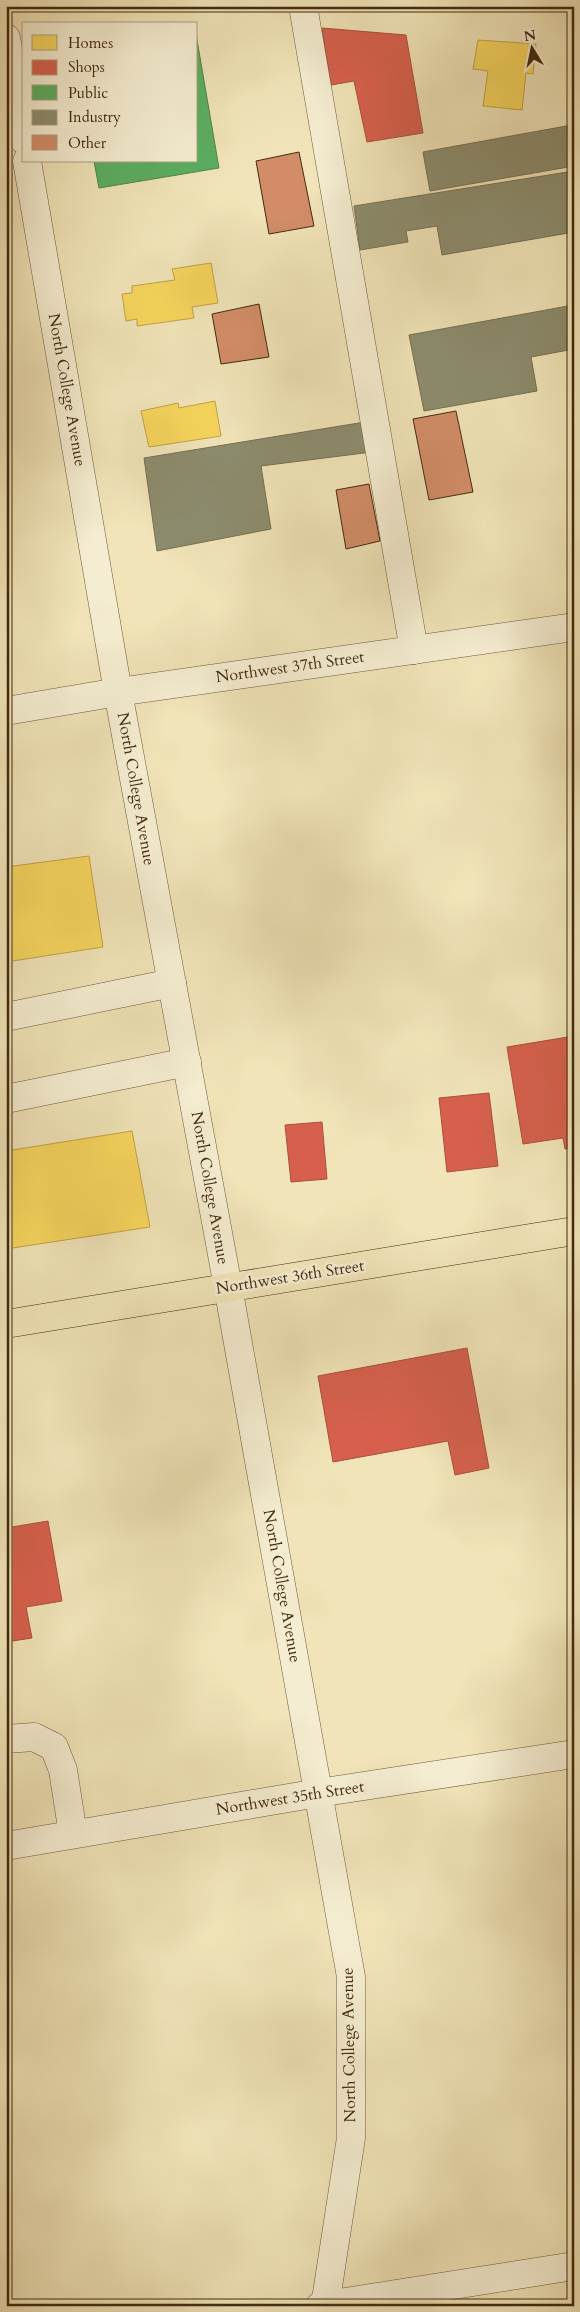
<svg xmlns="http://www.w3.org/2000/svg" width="580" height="2312" viewBox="0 0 580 2312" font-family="Cardo,serif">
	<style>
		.homes { fill: #f6d55c; stroke: #c0a245 }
		.shops { fill: #d6604d; stroke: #a9503a }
		.public { fill: #5aae61; stroke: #528648 }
		.industry { fill: #8c8c6e; stroke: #766f52 }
		.building { fill: #d28d68; stroke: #412a0f }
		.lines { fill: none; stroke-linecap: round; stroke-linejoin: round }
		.minor-casing { stroke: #6d5839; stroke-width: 29 }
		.major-casing { stroke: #412a0f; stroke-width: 29 }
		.minor { stroke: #f5edd1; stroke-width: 28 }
		.major { stroke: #f0e4b8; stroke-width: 28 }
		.labels { text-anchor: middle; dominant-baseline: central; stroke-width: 5; stroke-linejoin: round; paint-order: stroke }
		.street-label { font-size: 16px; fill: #412a0f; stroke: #f5edd1 }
	</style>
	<rect width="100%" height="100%" fill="#f0e4b8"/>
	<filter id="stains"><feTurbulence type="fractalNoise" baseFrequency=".004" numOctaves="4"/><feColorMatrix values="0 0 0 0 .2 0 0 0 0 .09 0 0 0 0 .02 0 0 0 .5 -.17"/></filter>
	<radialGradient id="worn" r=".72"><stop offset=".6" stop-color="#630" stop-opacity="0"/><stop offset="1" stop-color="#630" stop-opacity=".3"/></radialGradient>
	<!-- homes -->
	<g class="homes">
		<polygon points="478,40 536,44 533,74 526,73 522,110 483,106 488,71 473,69"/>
		<polygon points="211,263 218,303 192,307 194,318 137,326 137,319 126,321 122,294 132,293 132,286 175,280 172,269"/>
		<polygon points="215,401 221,436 149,447 141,411 178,403 179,408"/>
		<polygon points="89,856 103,947 6,962 6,867"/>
		<polygon points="132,1131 150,1227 6,1249 6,1151"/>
	</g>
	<!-- shops -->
	<g class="shops">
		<polygon points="322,28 406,35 423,133 367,142 354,81 331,85"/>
		<polygon points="574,1036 574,1147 565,1149 563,1138 523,1144 507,1047"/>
		<polygon points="489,1093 498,1166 447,1172 439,1098"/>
		<polygon points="322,1122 327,1179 291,1182 285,1125"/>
		<polygon points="467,1348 489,1468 455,1475 448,1441 333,1462 318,1376"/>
		<polygon points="48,1521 62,1601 26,1607 32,1638 6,1642 6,1528"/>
	</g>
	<!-- public -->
	<polygon class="public" points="196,34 219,168 99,188 94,161 196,161"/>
	<!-- industry -->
	<g class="industry">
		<polygon points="572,125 574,166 430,191 423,152"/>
		<polygon points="574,171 574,232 442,255 437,226 406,231 408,242 360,250 354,206"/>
		<polygon points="568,306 574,332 574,349 531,357 537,391 424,411 409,335"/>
		<polygon points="365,422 372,452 261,466 271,529 157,551 144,458"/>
	</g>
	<!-- building -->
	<g class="building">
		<polygon points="299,152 314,226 269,234 256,161"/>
		<polygon points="259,304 269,357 221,364 212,314"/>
		<polygon points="456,411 473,492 429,500 413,419"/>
		<polygon points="369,484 380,541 346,549 336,490"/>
	</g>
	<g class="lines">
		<!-- minor casing -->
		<g class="minor-casing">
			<g id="minor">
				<polyline points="303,6 414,650"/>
				<polyline points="6,38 24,140"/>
				<polyline points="27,161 118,692 228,1287 351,1977 351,2138 325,2306"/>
				<polyline points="6,711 118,692 574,627"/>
				<polyline points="6,1017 172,983"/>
				<polyline points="6,1099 187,1062"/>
				<polyline points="6,1739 34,1737 54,1747 63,1770 73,1834"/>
				<polyline points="6,1846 318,1793 574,1754"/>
				<polyline points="320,2306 574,2266"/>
			</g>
		</g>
		<!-- major casing -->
		<g class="major-casing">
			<polyline id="major" points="6,1324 574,1231"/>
		</g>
		<!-- minor -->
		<use href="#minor" class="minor"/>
		<!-- major -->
		<use href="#major" class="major"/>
	</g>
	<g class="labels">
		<!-- street labels -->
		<g class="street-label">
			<text transform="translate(67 390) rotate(80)">North College Avenue</text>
			<text transform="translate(290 667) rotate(-8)">Northwest 37th Street</text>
			<text transform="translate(136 789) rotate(80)">North College Avenue</text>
			<text transform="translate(210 1188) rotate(80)">North College Avenue</text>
			<text transform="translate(290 1277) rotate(-9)">Northwest 36th Street</text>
			<text transform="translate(282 1586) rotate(80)">North College Avenue</text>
			<text transform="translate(290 1798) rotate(-9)">Northwest 35th Street</text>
			<text transform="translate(349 2045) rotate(-91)">North College Avenue</text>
		</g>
	</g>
	<!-- margin -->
	<rect width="580" height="2312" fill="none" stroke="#f0e4b8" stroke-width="25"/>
	<rect x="8" y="8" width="565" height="2297" fill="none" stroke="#412a0f" stroke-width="2.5"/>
	<rect x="12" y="12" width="555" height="2287" fill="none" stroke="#412a0f"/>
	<!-- legend -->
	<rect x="22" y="22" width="175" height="140" fill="#f5edd1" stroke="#ad9f83"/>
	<rect x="32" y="35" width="25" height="15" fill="#f6d55c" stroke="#ad9f83"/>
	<text x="68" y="48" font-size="15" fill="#412a0f">Homes</text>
	<rect x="32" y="60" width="25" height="15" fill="#d6604d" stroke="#ad9f83"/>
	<text x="68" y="72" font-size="15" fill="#412a0f">Shops</text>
	<rect x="32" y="85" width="25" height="15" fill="#5aae61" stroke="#ad9f83"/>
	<text x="68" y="98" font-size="15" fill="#412a0f">Public</text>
	<rect x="32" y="110" width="25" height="15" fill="#8c8c6e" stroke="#ad9f83"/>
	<text x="68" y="122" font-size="15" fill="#412a0f">Industry</text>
	<rect x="32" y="135" width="25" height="15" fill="#d28d68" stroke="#ad9f83"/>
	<text x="68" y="148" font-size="15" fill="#412a0f">Other</text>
	<!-- north arrow -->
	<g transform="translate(532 48) rotate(350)" stroke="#f5edd1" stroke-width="4" paint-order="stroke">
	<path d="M0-4L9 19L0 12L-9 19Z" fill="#412a0f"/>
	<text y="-8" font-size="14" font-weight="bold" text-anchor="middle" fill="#412a0f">N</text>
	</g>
	<rect width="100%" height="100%" filter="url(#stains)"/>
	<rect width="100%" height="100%" fill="url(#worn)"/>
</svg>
